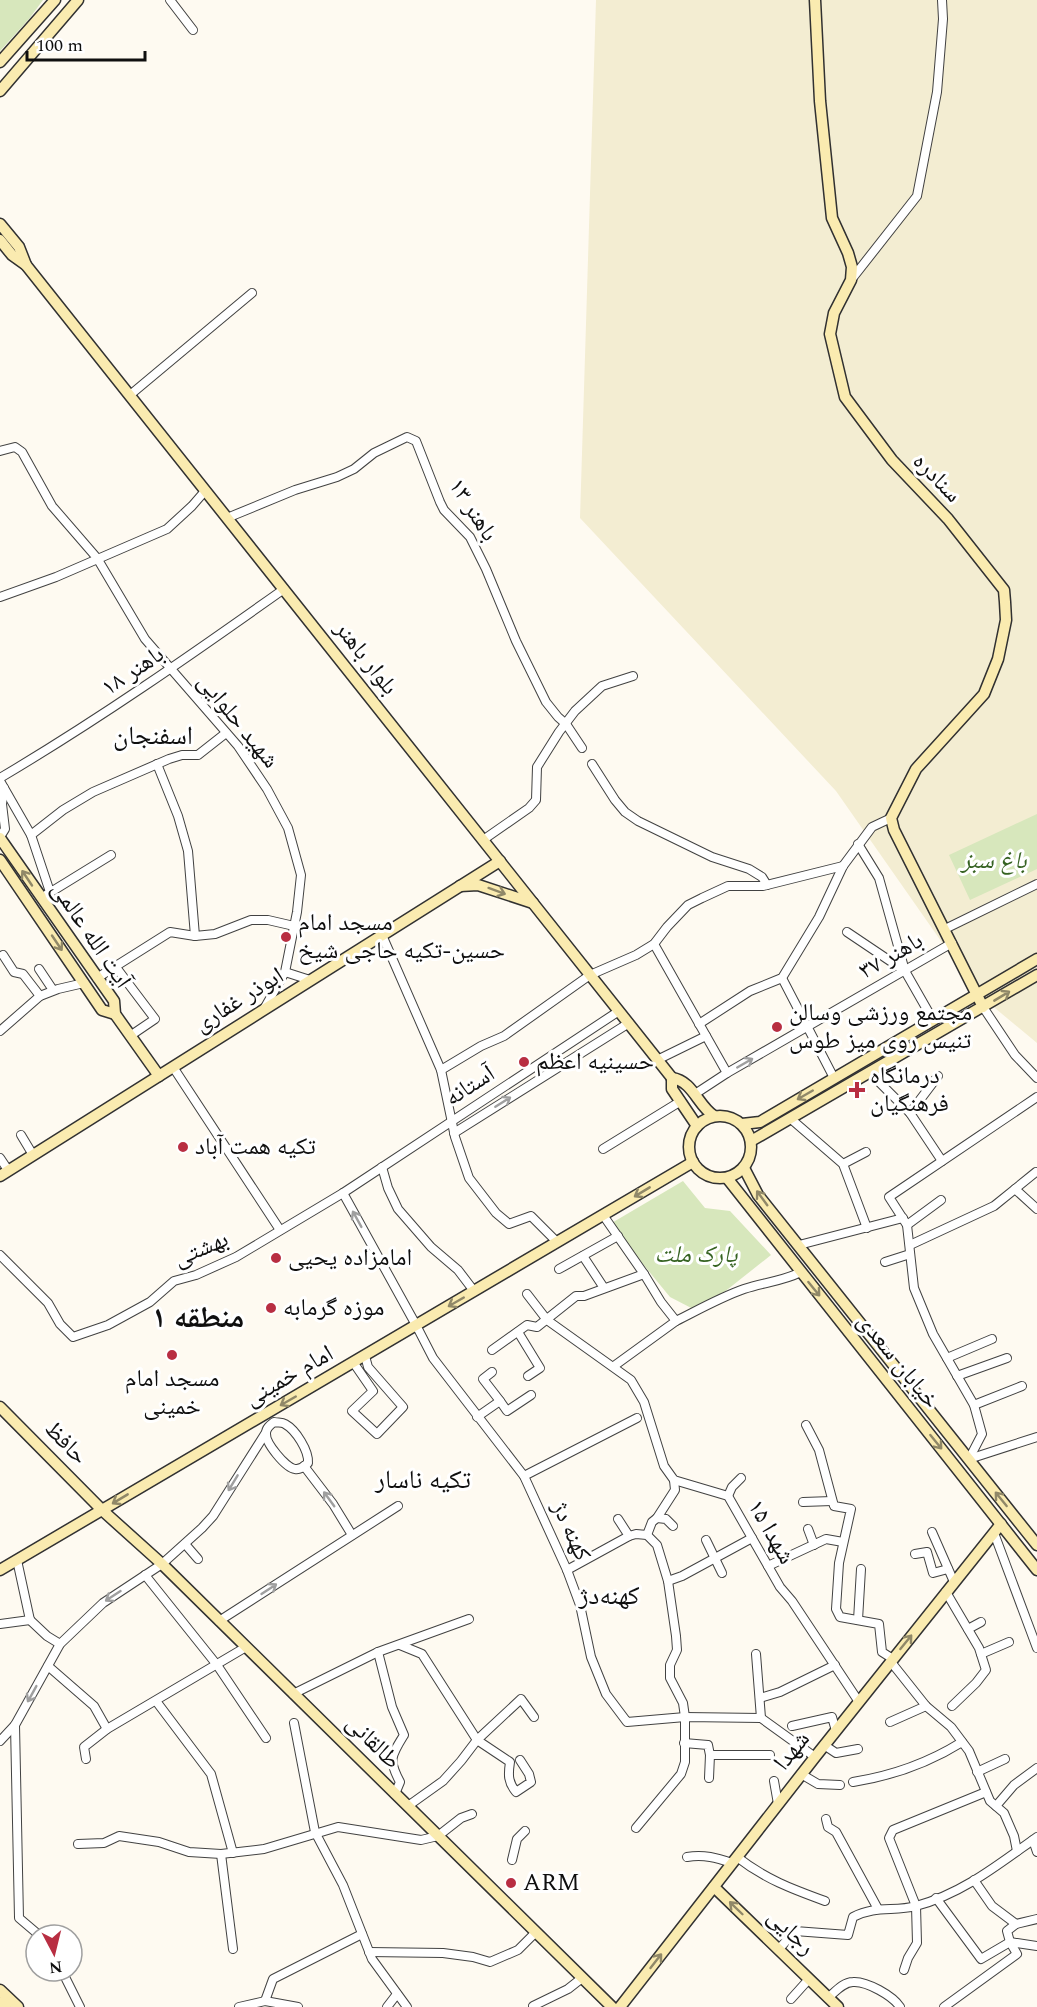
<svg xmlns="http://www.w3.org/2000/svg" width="1037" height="2007" viewBox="0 0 1037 2007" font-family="Spectral,'Noto Naskh Arabic',serif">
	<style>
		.farmland { fill: #f3edd2 }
		.green { fill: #d7e7bc }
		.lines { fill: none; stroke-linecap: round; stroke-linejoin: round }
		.street-casing { stroke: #424242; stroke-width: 10 }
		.secondary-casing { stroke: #313131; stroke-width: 13 }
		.street { stroke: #fff; stroke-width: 8 }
		.secondary { stroke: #faebb0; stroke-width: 10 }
		.oneway { stroke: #908868 }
		.oneway2 { stroke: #9f9f9f }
		.poi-dot { fill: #b82e42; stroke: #fff; stroke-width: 2 }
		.labels { text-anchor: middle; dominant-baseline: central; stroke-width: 6; stroke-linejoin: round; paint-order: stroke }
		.street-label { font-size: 24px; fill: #0f0f0f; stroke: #fff }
		.park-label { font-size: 24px; font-style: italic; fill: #366322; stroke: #fff }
		.poi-label { font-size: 24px; fill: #0f0f0f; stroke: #fff; text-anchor: start }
		.neighbourhood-label { font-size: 26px; fill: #0f0f0f; stroke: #fff }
		.district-label { font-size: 30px; font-weight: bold; fill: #0f0f0f; stroke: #fff }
	</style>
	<rect width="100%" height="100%" fill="#fefaf1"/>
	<!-- farmland -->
	<polygon class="farmland" points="596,0 1037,0 1037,1043 978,994 836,791 580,518"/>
	<!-- green -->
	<g class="green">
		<polygon points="0,0 43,0 29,19 0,51"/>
		<polygon points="1037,814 1037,869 970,900 949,855"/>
		<polygon points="683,1181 705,1208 730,1211 771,1255 699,1312 670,1297 610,1224"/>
	</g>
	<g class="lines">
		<!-- street casing -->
		<g class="street-casing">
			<g id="street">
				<polyline points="170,0 193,30"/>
				<polyline points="851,280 917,196 937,92 943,19 942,0"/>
				<polyline points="130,395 252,293"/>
				<polyline points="0,451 15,447 22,452 52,506 97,558 145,639 238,746 267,789 288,828 301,875 297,912 285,972 264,1009"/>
				<polyline points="227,518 295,490 337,477 354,469 374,453 407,437 416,441 440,502 444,510 470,537 486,569 516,641 546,702 558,717 566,724 582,748"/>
				<polyline points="0,597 56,577 167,529 192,506 205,491"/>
				<polyline points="157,764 178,816 188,851 195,936"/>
				<polyline points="592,764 615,800 625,812 638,821 712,857 749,869 762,877 767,885"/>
				<path d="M0,778c98,-58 191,-123 284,-189"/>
				<polyline points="0,781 31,835"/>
				<polyline points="0,837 5,829 2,804 4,788"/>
				<polyline points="483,840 529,808 536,800 537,767 559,732 575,711 602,686 633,676"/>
				<polyline points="858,844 879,878 905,971 933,1020"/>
				<polyline points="50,892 31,835 63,810 93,792 169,759 182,755 198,755 226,733"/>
				<polyline points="46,895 111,855"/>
				<polyline points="945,929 1037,884"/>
				<polyline points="847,932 905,971"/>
				<polyline points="382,935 441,1070 455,1137 469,1178 496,1213 509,1224 531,1216 557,1242"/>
				<polyline points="654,944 727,1073"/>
				<polyline points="3,955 14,972 23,974 40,996"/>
				<polyline points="115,966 155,1019 130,1036"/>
				<polyline points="39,969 53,990"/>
				<polyline points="285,972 310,980"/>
				<polyline points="97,978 170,932 195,936 215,934 251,920 268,920 294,926"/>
				<polyline points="782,978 834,1078"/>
				<polyline points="983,1007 1015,1055 1037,1078"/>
				<polyline points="699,1024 750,991 782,978 819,917 843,866 872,827 891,818"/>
				<polyline points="0,1031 40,996 58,989 84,983"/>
				<polyline points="657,1060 706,1036"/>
				<polyline points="173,1067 280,1230"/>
				<polyline points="441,1070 481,1046 504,1036 590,975 636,955 654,944 667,927 688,905 702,898 728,886 763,886 843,866"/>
				<polyline points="870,1073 910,1113 942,1161"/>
				<polyline points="695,1094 727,1073 952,943"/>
				<polyline points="910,1113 938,1076"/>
				<polyline points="791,1119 843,1164 867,1228"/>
				<polyline points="454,1133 629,1023"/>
				<polyline points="21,1135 33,1155"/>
				<polyline points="603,1149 681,1101"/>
				<polyline points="0,1158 8,1170"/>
				<polyline points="843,1164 866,1152"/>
				<polyline points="382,1167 388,1188 398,1209 431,1247 458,1270 474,1291"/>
				<polyline points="1015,1189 1037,1209"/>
				<polyline points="343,1193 416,1325 433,1358 524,1476 567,1570 580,1605 591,1657 606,1694 627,1722 685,1717 761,1718 815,1757"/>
				<polyline points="603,1215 644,1274 661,1302 676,1321 614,1366"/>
				<polyline points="907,1225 941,1200"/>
				<polyline points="799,1245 903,1218"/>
				<polyline points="910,1245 994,1206 1036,1172"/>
				<polyline points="0,1255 48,1303 60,1324 73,1337 108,1325 150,1302 174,1281 196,1275 236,1257 343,1193 619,1011"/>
				<polyline points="583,1256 604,1288"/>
				<polyline points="885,1262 910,1254"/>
				<polyline points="559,1269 618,1236"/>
				<polyline points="527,1294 547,1320 631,1380 644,1402 664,1466 674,1480 728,1496 780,1587 792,1601 859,1702"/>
				<path d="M676,1321c22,-11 45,-24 68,-32 20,-7 37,-7 57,-17"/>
				<polyline points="518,1332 540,1368 528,1376"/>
				<polyline points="492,1350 527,1325 537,1327 576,1296 584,1296 644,1274"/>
				<polyline points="947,1358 992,1339"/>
				<polyline points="353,1362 373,1391 352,1411 377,1434 403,1407 368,1367 365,1356"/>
				<polyline points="492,1372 483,1379 500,1401"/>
				<polyline points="957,1376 1007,1358"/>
				<polyline points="974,1405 1022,1386"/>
				<polyline points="477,1417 500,1401 507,1411 531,1395"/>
				<path d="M274,1422c4,1 8,0 11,2 11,6 24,27 23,39 -4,3 -7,7 -13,6 -9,-1 -30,-26 -29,-36 0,-5 4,-8 8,-11z"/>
				<polyline points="806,1425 819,1450 834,1506 851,1509 839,1563 836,1609 840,1617 879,1624 882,1652 893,1659"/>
				<polyline points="969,1459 982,1434 974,1405 933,1334 914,1288 907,1225 889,1197 1037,1097"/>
				<polyline points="969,1459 1037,1437"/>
				<polyline points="304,1466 333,1504 352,1535"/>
				<polyline points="524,1476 637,1418"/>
				<polyline points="728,1496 732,1487 741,1478"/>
				<polyline points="803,1502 832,1501"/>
				<polyline points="657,1518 675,1490 674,1480"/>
				<polyline points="618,1519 629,1536"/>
				<polyline points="808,1529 814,1545"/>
				<polyline points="932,1532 954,1582"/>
				<polyline points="994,1533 1037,1648"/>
				<polyline points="647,1535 652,1522 657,1518 666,1519 673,1526"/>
				<polyline points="706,1540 722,1573"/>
				<polyline points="185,1544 198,1559"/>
				<polyline points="915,1554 927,1552 933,1573 948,1569"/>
				<polyline points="17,1560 30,1620"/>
				<polyline points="768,1566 826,1539 843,1542"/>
				<polyline points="567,1570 629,1536 636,1534 647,1535 657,1545 668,1581 676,1636 677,1650 670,1665 670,1678 683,1703 685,1717 685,1762 681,1774 636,1828"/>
				<polyline points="145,1575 217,1665 266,1738"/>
				<polyline points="668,1581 682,1576 752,1538"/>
				<polyline points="946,1592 979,1648 986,1670 976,1683 952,1706"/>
				<polyline points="30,1620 47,1636 60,1644"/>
				<polyline points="858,1620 861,1569"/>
				<polyline points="219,1621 398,1506"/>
				<polyline points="0,1624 30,1620"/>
				<polyline points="968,1629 981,1622"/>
				<path d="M400,1645l22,9 55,86 33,22c-2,13 -2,20 6,30l15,-10 -2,-8 -9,-14"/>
				<path d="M378,1652l14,55 12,28c-13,21 -16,25 -4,47l-5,12"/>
				<polyline points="756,1654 761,1718"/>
				<polyline points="981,1654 1009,1642"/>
				<polyline points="891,1662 926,1706 951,1727 969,1751 990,1801 1004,1813 1014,1836 1017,1851"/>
				<polyline points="48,1666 94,1706 107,1729"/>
				<polyline points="293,1694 378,1652 469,1619"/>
				<polyline points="760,1698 780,1692 835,1665"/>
				<polyline points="156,1701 211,1774 233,1853"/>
				<polyline points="890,1722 926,1706"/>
				<polyline points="294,1723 315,1832 343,1885 372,1959 407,2007"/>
				<polyline points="15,1725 19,1918 39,1935"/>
				<polyline points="792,1726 832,1717 836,1731"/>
				<polyline points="0,1741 15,1725 60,1644 103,1603 162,1564 202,1528 213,1516 265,1434"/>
				<polyline points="684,1743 708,1745 710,1755 770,1755"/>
				<polyline points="824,1745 836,1753 858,1749"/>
				<polyline points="86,1759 84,1747 107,1729 246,1647"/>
				<polyline points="977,1772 1005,1759"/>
				<polyline points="801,1774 818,1784 840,1785"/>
				<polyline points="709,1778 710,1755"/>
				<polyline points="774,1781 778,1804"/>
				<path d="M853,1782c38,-6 77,-20 109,-40"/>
				<polyline points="408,1806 443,1781 461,1761 477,1740 521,1699 534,1717"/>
				<polyline points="996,1806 1014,1785 1037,1768"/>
				<polyline points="826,1819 828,1827 836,1832 878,1909"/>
				<polyline points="1033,1840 1037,1852"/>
				<polyline points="78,1844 104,1843 119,1836 159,1842 189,1852 221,1854 264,1849 338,1827 421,1840 438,1836 461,1818 472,1814"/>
				<polyline points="221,1854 233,1949"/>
				<path d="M687,1857c17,-3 30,1 45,6"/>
				<path d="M737,1857c28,22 55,32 88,44"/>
				<polyline points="512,1860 517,1839 525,1831"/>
				<polyline points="974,1880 992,1906 1016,1924"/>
				<polyline points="936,1898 981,1959 1010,1942 1037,1946"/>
				<path d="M779,1949l16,-18 53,4 5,-18c23,-12 41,-5 63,-11 46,-12 83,-42 121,-69"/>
				<polyline points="369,1952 443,1953 473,1957 490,1962 518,1950 536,1932"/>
				<polyline points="904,1970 908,1958 917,1943 916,1906 889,1838 893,1830 986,1792"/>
				<polyline points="62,1971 80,2007"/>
				<path d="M828,1998c7,-6 15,-16 25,-16 14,-1 40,14 47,25"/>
				<polyline points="791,1999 809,1979"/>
				<polyline points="265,2001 273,1979 362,1934"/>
				<polyline points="533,2006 568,1989 582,1978"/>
				<polyline points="239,2007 265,2001 298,2007"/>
				<polyline points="387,2007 397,1994"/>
				<polyline points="944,2007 1017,1954 1010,1942 1007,1931 1016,1924 1037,1919"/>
			</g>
		</g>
		<!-- secondary casing -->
		<g class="secondary-casing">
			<g id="secondary">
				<polyline points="815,0 820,101 832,218 848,253 852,267 851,280 834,313 830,334 845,397 892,460 948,519 1004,590 1005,602 1006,620 998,659 984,694 916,769 891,818 894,830 983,1007"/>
				<polyline points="0,62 55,0"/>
				<polyline points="0,91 78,0"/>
				<polyline points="0,224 19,247 26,265"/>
				<polyline points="0,240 12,255 26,265 672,1078"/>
				<polyline points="0,838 114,1001 115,1014 159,1076"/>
				<polyline points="0,860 102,1010 115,1014"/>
				<polyline points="460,886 478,885 533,903"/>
				<path d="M672,1078c21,3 26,28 42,38"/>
				<polyline points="672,1078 672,1089 697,1126"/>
				<circle cx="720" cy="1147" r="31"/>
				<polyline points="742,1124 760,1122 1037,959"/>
				<polyline points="751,1141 1037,975"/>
				<polyline points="744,1168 758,1195 1037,1545"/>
				<polyline points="0,1176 500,861"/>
				<polyline points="727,1178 1037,1570"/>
				<polyline points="0,1407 102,1510 162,1564 612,2007"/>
				<polyline points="0,1570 693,1162"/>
				<polyline points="714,1887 838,2007"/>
				<polyline points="0,1990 18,2007"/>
				<polyline points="0,2002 6,2007"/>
				<polyline points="620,2007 815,1757 1001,1524"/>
			</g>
		</g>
		<!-- street -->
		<use href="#street" class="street"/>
		<!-- secondary -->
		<use href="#secondary" class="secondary"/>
	</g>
	<!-- one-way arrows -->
	<defs><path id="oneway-shaft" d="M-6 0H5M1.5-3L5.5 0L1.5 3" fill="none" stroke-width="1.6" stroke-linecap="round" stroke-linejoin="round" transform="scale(1.5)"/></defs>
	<g class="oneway">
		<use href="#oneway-shaft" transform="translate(27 878) rotate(-124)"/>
		<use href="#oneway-shaft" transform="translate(497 891) rotate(20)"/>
		<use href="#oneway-shaft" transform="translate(57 943) rotate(56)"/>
		<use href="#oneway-shaft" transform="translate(1002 996) rotate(-31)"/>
		<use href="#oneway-shaft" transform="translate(805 1095) rotate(150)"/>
		<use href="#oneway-shaft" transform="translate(642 1192) rotate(149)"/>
		<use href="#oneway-shaft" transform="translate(762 1198) rotate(-126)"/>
		<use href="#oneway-shaft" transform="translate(814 1289) rotate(51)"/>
		<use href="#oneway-shaft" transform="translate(456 1302) rotate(150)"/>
		<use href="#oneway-shaft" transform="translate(288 1401) rotate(150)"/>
		<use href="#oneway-shaft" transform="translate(936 1442) rotate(51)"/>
		<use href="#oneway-shaft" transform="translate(120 1499) rotate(149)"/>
		<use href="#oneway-shaft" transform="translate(1001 1499) rotate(-129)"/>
		<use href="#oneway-shaft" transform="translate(906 1642) rotate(-51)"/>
		<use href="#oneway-shaft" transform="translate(736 1908) rotate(-136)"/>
		<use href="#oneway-shaft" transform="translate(656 1961) rotate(-52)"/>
	</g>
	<g class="oneway2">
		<use href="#oneway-shaft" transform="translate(745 1063) rotate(-30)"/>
		<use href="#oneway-shaft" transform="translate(503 1102) rotate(-32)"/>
		<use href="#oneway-shaft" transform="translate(357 1219) rotate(-119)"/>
		<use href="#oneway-shaft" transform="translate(233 1483) rotate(121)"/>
		<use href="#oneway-shaft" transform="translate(329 1499) rotate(-126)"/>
		<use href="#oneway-shaft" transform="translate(269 1589) rotate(-33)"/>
		<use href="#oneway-shaft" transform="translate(113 1596) rotate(147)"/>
		<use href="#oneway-shaft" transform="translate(32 1694) rotate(119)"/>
	</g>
	<!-- markers -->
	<g class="poi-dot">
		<circle cx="286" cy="937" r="6"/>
		<circle cx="777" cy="1027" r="6"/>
		<circle cx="524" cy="1062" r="6"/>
		<path d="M854 1081h6v6h6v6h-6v6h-6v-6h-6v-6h6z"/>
		<circle cx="183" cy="1147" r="6"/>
		<circle cx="276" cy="1258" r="6"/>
		<circle cx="271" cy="1308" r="6"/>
		<circle cx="172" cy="1355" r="6"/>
		<circle cx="511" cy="1883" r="6"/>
	</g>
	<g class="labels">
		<!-- street labels -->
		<g class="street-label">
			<text transform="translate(937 478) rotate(46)">سنادره</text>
			<text transform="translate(473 510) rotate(57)">باهنر ۱۳</text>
			<text transform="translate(366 658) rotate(52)">بلوار باهنر</text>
			<text transform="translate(133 671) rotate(-34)">باهنر ۱۸</text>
			<text transform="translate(238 721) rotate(51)">شهید حلوایی</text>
			<text transform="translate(91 935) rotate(56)">آیت الله عالمی</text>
			<text transform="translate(891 956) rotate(-30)">باهنر ۳۷</text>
			<text transform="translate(239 1000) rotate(-32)">ابوذر غفاری</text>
			<text transform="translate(470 1086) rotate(-33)">آستانه</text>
			<text transform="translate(201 1249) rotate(-23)">بهشتی</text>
			<text transform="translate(898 1361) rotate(51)">خیابان سعدی</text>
			<text transform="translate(289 1376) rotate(-30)">امام خمینی</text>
			<text transform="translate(66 1443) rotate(46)">حافظ</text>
			<text transform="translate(571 1531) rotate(66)">کهنه دژ</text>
			<text transform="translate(771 1532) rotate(60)">شهدا ۱۵</text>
			<text transform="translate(373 1742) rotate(45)">طالقانی</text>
			<text transform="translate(792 1751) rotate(-52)">شهدا</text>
			<text transform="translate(791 1932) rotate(44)">رجایی</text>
		</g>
		<!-- park labels -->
		<g class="park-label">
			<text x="994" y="861">باغ سبز</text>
			<text x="696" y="1255">پارک ملت</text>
		</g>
		<!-- poi labels -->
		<g class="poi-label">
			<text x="298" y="923">مسجد امام<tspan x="298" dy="28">حسین-تکیه حاجی شیخ</tspan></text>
			<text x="789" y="1013">مجتمع ورزشی وسالن<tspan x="789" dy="28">تنیس روی میز طوس</tspan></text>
			<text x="536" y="1062">حسینیه اعظم</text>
			<text x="870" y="1076">درمانگاه<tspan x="870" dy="28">فرهنگیان</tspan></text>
			<text x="195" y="1147">تکیه همت آباد</text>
			<text x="288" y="1258">امامزاده یحیی</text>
			<text x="283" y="1308">موزه گرمابه</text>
			<text x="172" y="1379" text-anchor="middle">مسجد امام<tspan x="172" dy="28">خمینی</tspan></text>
			<text x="523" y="1883">ARM</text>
		</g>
		<!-- neighbourhood labels -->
		<g class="neighbourhood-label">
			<text x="153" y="736">اسفنجان</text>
			<text x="423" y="1480">تکیه ناسار</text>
			<text x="609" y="1596">کهنه‌دژ</text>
		</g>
		<!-- district labels -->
		<g class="district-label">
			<text x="198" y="1318">منطقه ۱</text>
		</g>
	</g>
	<!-- north arrow -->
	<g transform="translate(54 1953) rotate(173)"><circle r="28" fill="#ffffff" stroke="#9f9f9f" stroke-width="1.5"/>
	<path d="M0-4.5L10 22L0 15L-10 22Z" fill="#b82e42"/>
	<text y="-9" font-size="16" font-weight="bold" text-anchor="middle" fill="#0f0f0f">N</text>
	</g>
	<!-- scale -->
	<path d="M27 51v9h118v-9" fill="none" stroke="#0f0f0f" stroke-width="3"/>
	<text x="36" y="51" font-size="18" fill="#0f0f0f" stroke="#ffffff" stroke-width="4.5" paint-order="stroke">100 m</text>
</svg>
